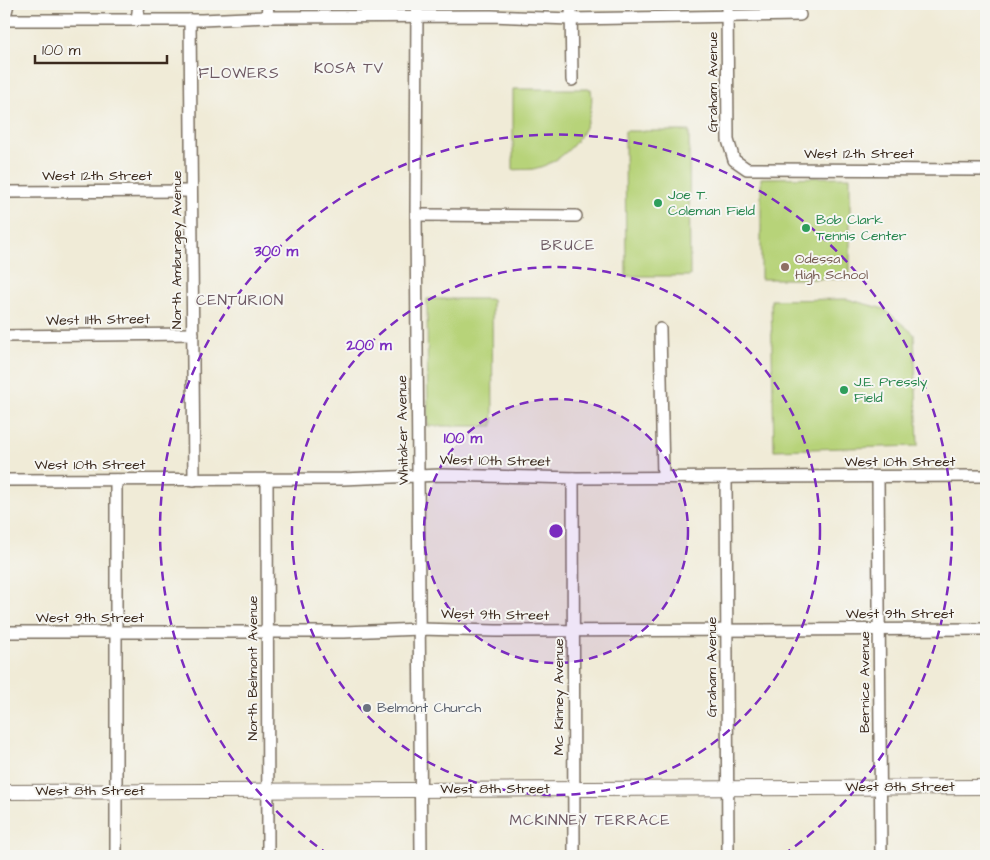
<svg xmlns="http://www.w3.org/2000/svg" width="990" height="860" viewBox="0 0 990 860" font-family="'Architects Daughter',sans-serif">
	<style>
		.green { fill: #b7d379; stroke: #797e4c }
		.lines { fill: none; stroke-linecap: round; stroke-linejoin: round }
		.minor-casing { stroke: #7a6e5f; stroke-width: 14 }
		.major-casing { stroke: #7a6e5f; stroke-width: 16 }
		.minor { stroke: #fff; stroke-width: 11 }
		.major { stroke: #fff; stroke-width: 14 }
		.ring { fill: none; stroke: #7b2cbf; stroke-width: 2.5; stroke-dasharray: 9 6 }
		.leisure-dot { fill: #2e9e5b; stroke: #f6f6f2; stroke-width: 2 }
		.education-dot { fill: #8d6e63; stroke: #f6f6f2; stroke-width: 2 }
		.worship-dot { fill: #6b7280; stroke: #f6f6f2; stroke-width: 2 }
		.labels { text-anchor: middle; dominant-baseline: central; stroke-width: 4; stroke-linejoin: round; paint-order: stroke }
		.street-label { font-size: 14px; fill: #3b2a1e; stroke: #f6f6f2 }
		.leisure-label { font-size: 14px; fill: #27864d; stroke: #f6f6f2; text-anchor: start }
		.education-label { font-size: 14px; fill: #785e54; stroke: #f6f6f2; text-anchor: start }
		.worship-label { font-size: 14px; fill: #5b616d; stroke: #f6f6f2; text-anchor: start }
		.neighbourhood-label { font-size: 15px; letter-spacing: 1px; fill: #6e5a63; stroke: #f6f6f2 }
		.centre { fill: #7b2cbf; stroke: #f6f6f2; stroke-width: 2.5 }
		.ring-label { font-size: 15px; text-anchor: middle; font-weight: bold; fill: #7b2cbf; stroke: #f6f6f2; stroke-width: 4; stroke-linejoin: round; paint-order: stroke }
	</style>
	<rect width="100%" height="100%" fill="#f6f6f2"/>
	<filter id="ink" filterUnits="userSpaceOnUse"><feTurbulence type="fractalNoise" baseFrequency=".02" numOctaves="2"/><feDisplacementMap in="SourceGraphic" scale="10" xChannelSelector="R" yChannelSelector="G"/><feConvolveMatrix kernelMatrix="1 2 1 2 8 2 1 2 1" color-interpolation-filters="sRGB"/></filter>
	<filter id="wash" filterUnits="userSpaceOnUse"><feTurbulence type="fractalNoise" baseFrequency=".0096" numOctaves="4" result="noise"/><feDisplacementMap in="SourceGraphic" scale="20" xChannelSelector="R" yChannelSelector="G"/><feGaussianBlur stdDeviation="1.12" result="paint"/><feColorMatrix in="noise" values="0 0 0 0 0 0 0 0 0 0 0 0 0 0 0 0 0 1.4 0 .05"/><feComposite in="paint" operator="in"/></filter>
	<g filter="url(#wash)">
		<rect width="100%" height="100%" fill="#f0ebd7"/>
		<!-- green -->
		<g class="green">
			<path d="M513,89h78c6,36 -23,73 -58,80 -7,1 -14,0 -20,1z"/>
			<polygon points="625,131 689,131 690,276 626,276"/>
			<polygon points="850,177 850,279 761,279 761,178"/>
			<polygon points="427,299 492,299 493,426 428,426"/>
			<polygon points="847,299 884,309 914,334 918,446 774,450 771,300"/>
		</g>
	</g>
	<g filter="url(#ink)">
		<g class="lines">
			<!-- minor casing -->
			<g class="minor-casing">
				<g id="minor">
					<polyline points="417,4 416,215 421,856"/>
					<polyline points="571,4 572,80"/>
					<polyline points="727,4 728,140 734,160 747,169 986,170"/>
					<polyline points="267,17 268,4"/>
					<polyline points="4,20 202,20 267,17 491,16 571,19 800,15"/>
					<polyline points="4,20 8,4"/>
					<polyline points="137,20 139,4"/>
					<polyline points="190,20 194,480"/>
					<polyline points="4,192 191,191"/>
					<polyline points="416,215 576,216"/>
					<polyline points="660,329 663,477"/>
					<polyline points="4,336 193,334"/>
					<polyline points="726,477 728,856"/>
					<polyline points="878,477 881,856"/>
					<polyline points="573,478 574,856"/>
					<polyline points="267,479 268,856"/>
					<polyline points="4,480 342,479 442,475 577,478 986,476"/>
					<polyline points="116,480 116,856"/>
					<polyline points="4,632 344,632 420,629 496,631 986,629"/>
				</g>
			</g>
			<!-- major casing -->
			<g class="major-casing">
				<polyline id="major" points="4,792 986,787"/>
			</g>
			<!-- minor -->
			<use href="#minor" class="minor"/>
			<!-- major -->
			<use href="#major" class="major"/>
		</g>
	</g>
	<!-- distance rings -->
	<circle cx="556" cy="531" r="132" fill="#7b2cbf" fill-opacity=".12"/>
	<g class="ring">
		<circle cx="556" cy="531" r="132"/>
		<circle cx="556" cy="531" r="264"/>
		<path d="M329 855A396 396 0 1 1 783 855"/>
	</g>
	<!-- markers -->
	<g class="leisure-dot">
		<circle cx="658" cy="203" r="5"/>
		<circle cx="806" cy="228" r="5"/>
		<circle cx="844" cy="390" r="5"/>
	</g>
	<circle class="education-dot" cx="785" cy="267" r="5"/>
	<circle class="worship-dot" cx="367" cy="708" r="5"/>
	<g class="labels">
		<!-- street labels -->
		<g class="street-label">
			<text transform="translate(713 82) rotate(-90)">Graham Avenue</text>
			<text x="859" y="154">West 12th Street</text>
			<text x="97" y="176">West 12th Street</text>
			<text transform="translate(177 250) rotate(-90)">North Amburgey Avenue</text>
			<text transform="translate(98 320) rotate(-1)">West 11th Street</text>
			<text transform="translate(403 430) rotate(-91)">Whitaker Avenue</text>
			<text transform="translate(495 461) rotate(1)">West 10th Street</text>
			<text x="900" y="462">West 10th Street</text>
			<text x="90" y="465">West 10th Street</text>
			<text x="900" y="614">West 9th Street</text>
			<text transform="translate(495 615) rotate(1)">West 9th Street</text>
			<text x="90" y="618">West 9th Street</text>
			<text transform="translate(712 667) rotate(-90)">Graham Avenue</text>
			<text transform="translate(253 668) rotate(-90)">North Belmont Avenue</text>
			<text transform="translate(865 682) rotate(-90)">Bernice Avenue</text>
			<text transform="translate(559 697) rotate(-90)">Mc Kinney Avenue</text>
			<text x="900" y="787">West 8th Street</text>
			<text x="495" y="789">West 8th Street</text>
			<text x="90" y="791">West 8th Street</text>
		</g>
		<!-- leisure labels -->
		<g class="leisure-label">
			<text x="668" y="195">Joe T.<tspan x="668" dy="16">Coleman Field</tspan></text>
			<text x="816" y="220">Bob Clark<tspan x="816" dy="16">Tennis Center</tspan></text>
			<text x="854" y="382">J.E. Pressly<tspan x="854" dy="16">Field</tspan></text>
		</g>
		<!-- education labels -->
		<g class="education-label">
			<text x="795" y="259">Odessa<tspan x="795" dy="16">High School</tspan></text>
		</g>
		<!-- worship labels -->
		<g class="worship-label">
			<text x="377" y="708">Belmont Church</text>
		</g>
		<!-- neighbourhood labels -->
		<g class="neighbourhood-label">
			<text x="349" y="68">KOSA TV</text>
			<text x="239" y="73">FLOWERS</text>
			<text x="568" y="245">BRUCE</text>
			<text x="240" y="300">CENTURION</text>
			<text x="590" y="820">MCKINNEY TERRACE</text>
		</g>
	</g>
	<circle cx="556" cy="531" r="8" class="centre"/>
	<g class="ring-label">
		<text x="276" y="256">300 m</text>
		<text x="369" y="350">200 m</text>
		<text x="463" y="443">100 m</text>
	</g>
	<!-- margin -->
	<rect width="990" height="860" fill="none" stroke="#f6f6f2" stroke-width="20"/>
	<!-- scale -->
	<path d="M35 55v8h132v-8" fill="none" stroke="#3b2a1e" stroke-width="2.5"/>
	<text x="42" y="55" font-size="15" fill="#3b2a1e" stroke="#f6f6f2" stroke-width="4" paint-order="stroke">100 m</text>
</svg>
